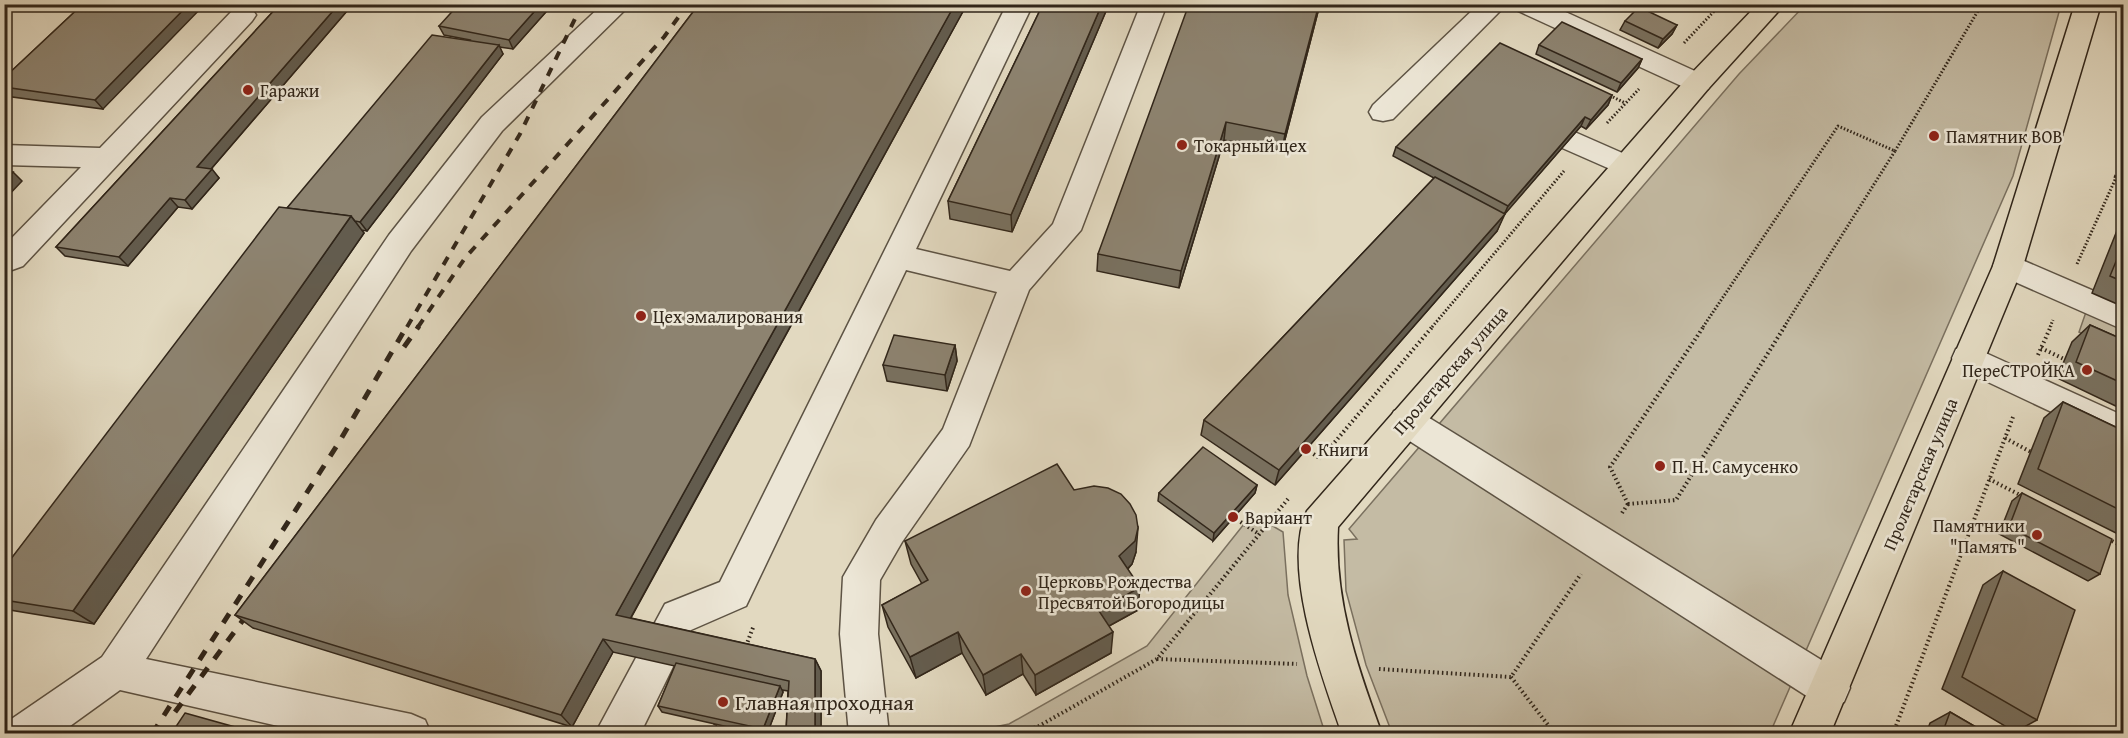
<svg xmlns="http://www.w3.org/2000/svg" width="2128" height="738" viewBox="0 0 2128 738" font-family="'Gentium Book Plus',serif">
	<style>
		.green { fill: #c4bba4; stroke: #7a705f; stroke-width: 1.5 }
		.lines { fill: none; stroke-linecap: round; stroke-linejoin: round }
		.minor-casing { stroke: #5d5344; stroke-width: 3 }
		.major-casing { stroke: #31261a; stroke-width: 3 }
		.path-far1 { stroke: #31261a; stroke-width: 3; stroke-dasharray: 1.5 2; stroke-linecap: butt }
		.path { stroke: #31261a; stroke-width: 4; stroke-dasharray: 1.5 3; stroke-linecap: butt }
		.minor { fill: #ece6d6; fill-rule: evenodd }
		.major { fill: #e2d9c0; fill-rule: evenodd }
		.rail-far1 { stroke: #31261a; stroke-width: 4; stroke-dasharray: 9 9; stroke-linecap: butt }
		.rail { stroke: #31261a; stroke-width: 5; stroke-dasharray: 11 11; stroke-linecap: butt }
		.wall { fill: #797160; stroke: #31261a; stroke-width: 1.5 }
		.shaded-wall { fill: #635c4e; stroke: #31261a; stroke-width: 1.5 }
		.building { fill: #8d8370; stroke: #31261a; stroke-width: 1.5 }
		.poi-dot { fill: #8f2418; stroke: #ece6d6; stroke-width: 2 }
		.labels { text-anchor: middle; dominant-baseline: central; stroke-width: 5; stroke-linejoin: round; paint-order: stroke }
		.poi-label { font-size: 18px; fill: #31261a; stroke: #ece6d6; text-anchor: start }
		.street-label { font-size: 18px; fill: #31261a; stroke: #ece6d6 }
		.near-poi-label { font-size: 21px; fill: #31261a; stroke: #ece6d6; text-anchor: start }
	</style>
	<rect width="100%" height="100%" fill="#e2d9c0"/>
	<filter id="stains"><feTurbulence type="fractalNoise" baseFrequency=".00333" numOctaves="4"/><feColorMatrix values="0 0 0 0 .2 0 0 0 0 .09 0 0 0 0 .02 0 0 0 .5 -.17"/></filter>
	<radialGradient id="worn" r=".72"><stop offset=".6" stop-color="#630" stop-opacity="0"/><stop offset="1" stop-color="#630" stop-opacity=".3"/></radialGradient>
	<!-- green -->
	<g class="green">
		<polygon points="1805,5 2061,5 2013,176 1770,733 1392,733 1366,665 1346,591 1344,540 1357,539 1349,529 1739,74"/>
		<polygon points="2086,312 2123,329 2123,353 2079,332"/>
		<polygon points="1252,514 1283,532 1288,595 1307,676 1325,733 965,733 1009,724 1147,646"/>
	</g>
	<g class="lines">
		<!-- minor casing -->
		<g class="minor-casing">
			<g id="minor">
				<polygon points="603,4 631,4 502,131 411,251 146,659 411,714 425,720 431,734 313,734 120,690 59,734 4,734 10,720 102,657 389,235 482,117"/>
				<polygon points="1007,4 1033,4 916,249 1010,271 1053,224 1141,4 1167,4 1081,230 1029,290 969,446 902,542 880,580 878,634 889,734 849,734 840,634 843,577 876,520 943,429 997,292 906,270 746,606 691,630 640,734 595,734 665,604 720,582"/>
				<polygon points="1479,4 1507,4 1393,119 1383,121 1373,119 1369,112 1373,105"/>
				<polygon points="1513,4 1548,4 1708,77 1712,83 1708,89 1698,92 1688,89 1516,10"/>
				<polygon points="243,7 252,9 256,15 252,21 23,266 12,270 4,267 4,246 81,167 4,165 4,145 100,148 234,9"/>
				<polygon points="1570,130 1636,159 1640,166 1636,173 1626,176 1560,147 1556,140 1560,133"/>
				<polygon points="2008,254 2124,304 2124,330 1997,274 1993,266 1997,258"/>
				<polygon points="1968,345 2124,416 2124,446 1956,367 1952,358 1956,349"/>
				<polygon points="1406,407 1418,411 1844,674 1850,688 1844,702 1830,707 1816,702 1394,431 1389,421 1394,411"/>
			</g>
		</g>
		<!-- major casing -->
		<g class="major-casing">
			<g id="major">
				<path d="M1758,4h27l-77,85 -370,438c-4,73 19,139 44,207h-40c-20,-57 -61,-167 -35,-223l381,-434z"/>
				<polygon points="2075,4 2101,4 2023,266 1830,734 1789,734 1993,266"/>
			</g>
		</g>
		<!-- path-far1 -->
		<g class="path-far1">
			<polyline points="1684,43 1721,4"/>
			<polyline points="1613,97 1625,103"/>
			<polyline points="1607,123 1639,89"/>
			<polyline points="1895,151 1982,4"/>
			<polyline points="2114,176 2124,180"/>
			<polyline points="2077,264 2124,160"/>
			<polyline points="1432,327 1564,171"/>
			<polyline points="1703,327 1838,126 1895,151 1784,327"/>
			<polyline points="2050,327 2053,320"/>
		</g>
		<!-- path -->
		<g class="path">
			<polyline points="2041,348 2064,359"/>
			<polyline points="2038,355 2051,326"/>
			<polyline points="2005,438 2031,452"/>
			<polyline points="1306,449 1321,459"/>
			<polyline points="1323,456 1433,326"/>
			<polyline points="1989,479 2024,497"/>
			<polyline points="1628,504 1610,467 1704,326"/>
			<polyline points="1628,504 1676,500 1785,326"/>
			<polyline points="1622,513 1628,504"/>
			<polyline points="1233,517 1259,534"/>
			<polyline points="2108,539 2124,547"/>
			<polyline points="746,646 754,625"/>
			<polyline points="1157,659 1297,664"/>
			<polyline points="1379,669 1511,677 1581,574"/>
			<polyline points="1511,677 1555,734"/>
			<polyline points="712,734 717,720"/>
			<polyline points="1017,734 1039,726 1157,659 1288,499"/>
			<polyline points="1893,734 2013,417"/>
		</g>
		<!-- minor -->
		<use href="#minor" class="minor"/>
		<!-- major -->
		<use href="#major" class="major"/>
		<!-- rail-far1 -->
		<g class="rail-far1">
			<polyline points="407,327 520,134 582,4"/>
			<polyline points="418,327 465,258 664,37 688,4"/>
		</g>
		<!-- rail -->
		<g class="rail">
			<polyline points="404,347 419,326"/>
			<polyline points="175,712 252,608"/>
			<polyline points="152,734 338,444 407,326"/>
		</g>
	</g>
	<!-- wall -->
	<g class="wall">
		<polygon points="83,4 103,109 5,96 4,78"/>
		<polygon points="280,4 353,4 211,169 219,178 192,209 178,207 128,266 65,256 56,247"/>
		<polygon points="553,4 513,49 499,47 503,54 367,231 361,230 364,233 94,624 4,609 4,568 287,208 470,40 444,35 439,26"/>
		<polygon points="699,4 967,4 631,618 815,659 821,671 821,734 788,734 786,731 788,691 782,690 783,692 767,734 759,734 662,712 658,706 675,666 613,652 572,727 253,628 235,615"/>
		<polygon points="1043,4 1109,4 1012,232 950,219 948,201"/>
		<polygon points="1320,4 1282,151 1224,140 1179,288 1097,271 1098,254"/>
		<polygon points="1625,21 1677,25 1672,34 1658,48 1620,30"/>
		<polygon points="1539,45 1642,59 1638,68 1617,92 1536,54"/>
		<polygon points="1612,95 1608,105 1586,129 1581,126 1504,214 1497,231 1275,485 1201,435 1204,420 1434,178 1393,156 1396,147"/>
		<polygon points="2124,213 2124,307 2092,293"/>
		<polygon points="2090,325 2124,340 2124,410 2057,378 2072,342"/>
		<polygon points="955,345 957,361 947,391 887,381 883,365"/>
		<polygon points="2063,402 2124,431 2124,537 2018,484 2044,418"/>
		<polygon points="1257,485 1255,493 1213,541 1158,501 1159,493"/>
		<polygon points="1074,490 1136,552 1132,564 1128,569 1138,610 1109,626 1111,653 1036,695 1023,674 986,695 962,653 916,678 888,627 882,605 922,584 911,564 905,541"/>
		<polygon points="2022,493 2100,574 2088,581 1999,534 2012,501"/>
		<polygon points="2003,571 2037,720 2015,732 1942,689 1983,585"/>
		<polygon points="1950,712 1988,734 1926,734 1930,723"/>
	</g>
	<!-- shaded-wall -->
	<g class="shaded-wall">
		<polygon points="189,4 205,4 103,109 95,100"/>
		<polygon points="339,4 353,4 205,176 197,167"/>
		<polygon points="541,4 553,4 513,49 509,40"/>
		<polygon points="955,4 967,4 625,628 616,615"/>
		<polygon points="1102,4 1109,4 1012,232 1011,215"/>
		<polygon points="1319,4 1320,4 1282,151 1285,134"/>
		<polygon points="1677,25 1672,34 1658,48 1663,39"/>
		<polygon points="499,45 503,54 367,231 360,222"/>
		<polygon points="1642,59 1638,68 1617,92 1621,83"/>
		<polygon points="1612,95 1608,105 1586,129 1591,120"/>
		<polygon points="1585,117 1581,126 1504,215 1508,206"/>
		<polygon points="1226,122 1224,140 1179,288 1181,271"/>
		<polygon points="212,169 219,178 192,209 185,200"/>
		<polygon points="13,172 22,181 4,200 4,181"/>
		<polygon points="170,198 178,207 128,266 119,257"/>
		<polygon points="1505,214 1497,231 1275,485 1279,470"/>
		<polygon points="351,216 364,233 94,624 73,611"/>
		<polygon points="955,345 957,361 947,391 945,375"/>
		<polygon points="4,432 9,436 4,442"/>
		<polygon points="1257,485 1255,493 1213,541 1214,533"/>
		<polygon points="1138,528 1136,552 1132,564 1117,579 1119,556"/>
		<polygon points="1140,587 1138,610 1098,632 1099,611"/>
		<polygon points="958,632 962,653 916,678 910,657"/>
		<polygon points="1113,632 1111,653 1036,695 1035,675"/>
		<polygon points="603,639 613,652 572,727 561,715"/>
		<polygon points="1021,654 1023,674 986,695 983,675"/>
		<polygon points="815,659 821,671 821,734 818,734 815,727"/>
		<polygon points="780,686 783,692 767,734 766,734 763,729"/>
	</g>
	<!-- building -->
	<g class="building">
		<polygon points="83,4 189,4 95,100 4,87 4,78"/>
		<polygon points="280,4 339,4 197,167 212,169 185,200 170,198 119,257 56,247"/>
		<polygon points="459,4 541,4 509,40 439,26"/>
		<polygon points="699,4 955,4 616,615 815,659 815,727 786,731 789,681 603,639 561,715 235,615"/>
		<polygon points="1043,4 1102,4 1011,215 948,201"/>
		<polygon points="1189,4 1319,4 1285,134 1226,122 1181,271 1098,254"/>
		<polygon points="1639,7 1677,25 1663,39 1625,21"/>
		<polygon points="1562,22 1642,59 1621,83 1539,45"/>
		<polygon points="432,35 499,45 360,222 355,221 351,216 287,208"/>
		<polygon points="1500,43 1612,95 1591,120 1585,117 1508,206 1396,147"/>
		<polygon points="4,171 13,172 4,181"/>
		<polygon points="1435,177 1505,214 1279,470 1204,420"/>
		<polygon points="279,207 351,216 73,611 4,600 4,568"/>
		<polygon points="2124,242 2124,282 2110,276"/>
		<polygon points="2090,325 2124,340 2124,384 2076,362"/>
		<polygon points="894,335 955,345 945,375 883,365"/>
		<polygon points="2063,402 2124,431 2124,512 2038,469"/>
		<polygon points="1203,447 1257,485 1214,533 1159,493"/>
		<polygon points="1057,464 1074,490 1094,486 1108,488 1121,494 1130,504 1136,515 1138,528 1135,541 1119,556 1140,587 1099,611 1113,632 1035,675 1021,654 983,675 958,632 910,657 882,605 928,580 905,541"/>
		<polygon points="2022,493 2112,539 2100,574 2009,527"/>
		<polygon points="2003,571 2075,610 2037,720 1962,677"/>
		<polygon points="676,663 780,686 763,729 658,706"/>
		<polygon points="1950,712 1988,734 1942,734"/>
		<polygon points="185,713 260,734 171,734"/>
	</g>
	<!-- markers -->
	<g class="poi-dot">
		<circle cx="248" cy="90" r="6"/>
		<circle cx="1934" cy="136" r="6"/>
		<circle cx="1182" cy="145" r="6"/>
		<circle cx="641" cy="316" r="6"/>
		<circle cx="2087" cy="370" r="6"/>
		<circle cx="1306" cy="449" r="6"/>
		<circle cx="1660" cy="466" r="6"/>
		<circle cx="1233" cy="517" r="6"/>
		<circle cx="2037" cy="535" r="6"/>
		<circle cx="1026" cy="591" r="6"/>
		<circle cx="723" cy="702" r="6"/>
	</g>
	<g class="labels">
		<!-- poi labels -->
		<g class="poi-label">
			<text x="260" y="90">Гаражи</text>
			<text x="1946" y="136">Памятник ВОВ</text>
			<text x="1194" y="145">Токарный цех</text>
			<text x="653" y="316">Цех эмалирования</text>
			<text x="2075" y="370" text-anchor="end">ПереСТРОЙКА</text>
			<text x="1318" y="449">Книги</text>
			<text x="1672" y="466">П. Н. Самусенко</text>
			<text x="1245" y="517">Вариант</text>
			<text x="2025" y="525" text-anchor="end">Памятники<tspan x="2025" dy="21">"Память"</tspan></text>
			<text x="1038" y="581">Церковь Рождества<tspan x="1038" dy="21">Пресвятой Богородицы</tspan></text>
		</g>
		<!-- street labels -->
		<g class="street-label">
			<text transform="translate(1450 370) rotate(-49)">Пролетарская улица</text>
			<text transform="translate(1920 474) rotate(-67)">Пролетарская улица</text>
		</g>
		<!-- near-poi labels -->
		<g class="near-poi-label">
			<text x="735" y="702">Главная проходная</text>
		</g>
	</g>
	<!-- margin -->
	<rect width="2128" height="738" fill="none" stroke="#e2d9c0" stroke-width="24"/>
	<rect x="6" y="6" width="2116" height="726" fill="none" stroke="#31261a" stroke-width="3"/>
	<rect x="12" y="12" width="2104" height="714" fill="none" stroke="#31261a" stroke-width="1.5"/>
	<rect width="100%" height="100%" filter="url(#stains)"/>
	<rect width="100%" height="100%" fill="url(#worn)"/>
</svg>
